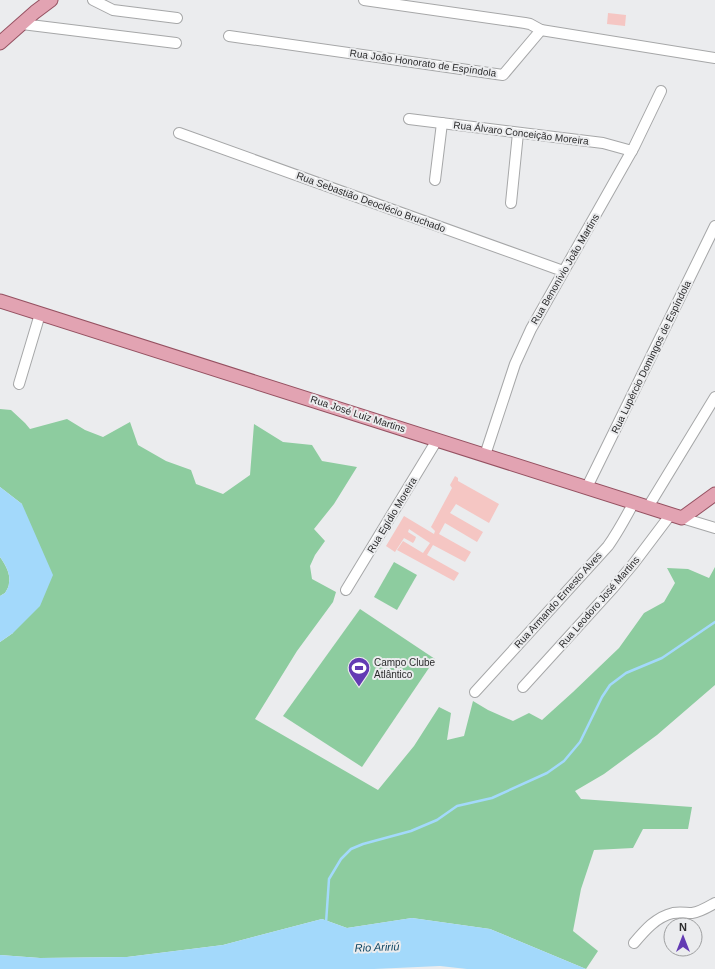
<svg xmlns="http://www.w3.org/2000/svg" width="715" height="969" viewBox="0 0 715 969" font-family="Helvetica,sans-serif">
	<style>
		.green { fill: #8dcc9f }
		.water { fill: #a3d9fb }
		.lines { fill: none; stroke-linecap: round; stroke-linejoin: round }
		.stream { stroke: #a3d9fb; stroke-width: 2.5 }
		.building { fill: #f5c6c3 }
		.minor-casing { stroke: #a6a7a8; stroke-width: 12 }
		.major-casing { stroke: #955161; stroke-width: 15 }
		.minor { stroke: #fff; stroke-width: 10 }
		.major { stroke: #e2a3b2; stroke-width: 13 }
		.labels { text-anchor: middle; dominant-baseline: central; stroke-width: 4; stroke-linejoin: round; paint-order: stroke }
		.street-label { font-size: 10px; fill: #2b2b2c; stroke: #ebecee }
		.poi-label { font-size: 10px; fill: #2b2b2c; stroke: #ebecee; text-anchor: start }
		.water-label { font-size: 11px; font-style: italic; fill: #0e4561; stroke: #ebecee }
	</style>
	<rect width="100%" height="100%" fill="#ebecee"/>
	<!-- green -->
	<g class="green">
		<polygon points="0,409 11,410 25,423 30,429 67,419 85,430 103,437 130,422 138,445 166,461 191,470 196,484 223,494 250,475 254,424 283,442 312,445 322,461 357,467 334,504 314,529 325,541 315,555 310,566 312,579 336,592 333,602 297,651 255,719 378,790 414,746 439,707 451,713 447,740 464,736 473,701 488,710 513,721 529,713 542,720 573,692 619,648 644,613 664,602 675,583 667,568 688,569 709,578 715,567 715,685 657,735 604,774 575,791 581,799 692,807 688,829 643,829 633,848 594,850 581,889 573,931 598,951 586,969 490,929 412,918 347,928 322,919 223,945 127,957 40,958 0,955 0,642 13,633 22,504 0,487"/>
		<path d="M0,557c5,7 11,17 9,26 0,3 -2,7 -4,10l-5,3z"/>
		<polygon points="394,562 417,575 397,610 374,597"/>
		<polygon points="360,609 435,659 362,767 283,716"/>
	</g>
	<!-- water -->
	<g class="water">
		<path d="M0,487l22,17 31,71 -13,31 -27,27 -13,9v-46l5,-3c2,-3 4,-7 4,-10 2,-9 -4,-19 -9,-26z"/>
		<polygon points="412,918 490,929 586,969 467,969 440,966 374,969 0,969 0,955 40,958 127,957 223,945 322,919 347,928"/>
	</g>
	<g class="lines">
		<!-- stream -->
		<polyline class="stream" points="326,923 329,879 341,859 351,849 363,844 411,831 437,820 457,806 492,798 547,773 564,761 580,742 602,697 610,685 626,673 662,658 715,622"/>
	</g>
	<!-- building -->
	<g class="building">
		<polygon points="608,13 626,15 625,26 607,24"/>
		<polygon points="455,476 458,478 458,481 499,504 489,523 456,504 450,513 483,532 477,542 445,523 439,534 471,552 465,562 433,545 427,555 459,573 454,581 397,550 403,541 423,553 430,543 409,529 408,532 416,537 415,540 413,543 404,538 395,552 386,546 404,516 434,534 435,531 431,527 452,488 450,485"/>
	</g>
	<g class="lines">
		<!-- minor casing -->
		<g class="minor-casing">
			<g id="minor">
				<polyline points="93,0 113,10 177,18"/>
				<polyline points="364,0 525,23 530,24 541,30"/>
				<polyline points="22,24 176,43"/>
				<polyline points="229,36 503,75 541,30 715,58"/>
				<polyline points="409,119 603,143 632,151"/>
				<polyline points="179,133 563,271"/>
				<polyline points="435,180 442,123"/>
				<polyline points="511,203 518,133"/>
				<polyline points="19,384 40,314"/>
				<polyline points="485,455 515,364 531,329 634,147 661,91"/>
				<polyline points="587,487 715,226"/>
				<polyline points="648,507 715,397"/>
				<polyline points="682,518 715,528"/>
				<polyline points="346,590 437,440"/>
				<polyline points="523,687 613,588 634,563 671,514"/>
				<path d="M475,692l133,-146c10,-14 18,-29 26,-44"/>
				<path d="M634,943c11,-13 22,-26 39,-30 7,-1 13,0 19,0 8,-1 16,-6 23,-10"/>
			</g>
		</g>
		<!-- major casing -->
		<g class="major-casing">
			<g id="major">
				<polyline points="0,43 35,12 51,0"/>
				<polyline points="0,301 682,518 715,494"/>
			</g>
		</g>
		<!-- minor -->
		<use href="#minor" class="minor"/>
		<!-- major -->
		<use href="#major" class="major"/>
	</g>
	<!-- icons -->
	<defs>
		<g id="stadium-pin" transform="scale(1.15)"><path d="M0 17L-7.5 6A9.5 9.5 0 1 1 7.5 6Z" fill="#633bb3" stroke="#ebecee"/><path d="M0-5a6.5 5 0 1 0 0 10a6.5 5 0 1 0 0-10ZM-3.5-1.8h7v3.6h-7Z" fill="#fff"/></g>
	</defs>
	<g fill-rule="evenodd">
		<use href="#stadium-pin" x="359" y="668"/>
	</g>
	<g class="labels">
		<!-- street labels -->
		<g class="street-label">
			<text transform="translate(423 63) rotate(8)">Rua João Honorato de Espíndola</text>
			<text transform="translate(521 133) rotate(7)">Rua Álvaro Conceição Moreira</text>
			<text transform="translate(371 202) rotate(20)">Rua Sebastião Deoclécio Bruchado</text>
			<text transform="translate(565 269) rotate(-60)">Rua Benonívio João Martins</text>
			<text transform="translate(651 357) rotate(-64)">Rua Lupércio Domingos de Espíndola</text>
			<text transform="translate(358 414) rotate(18)">Rua José Luiz Martins</text>
			<text transform="translate(392 515) rotate(-59)">Rua Egídio Moreira</text>
			<text transform="translate(558 600) rotate(-48)">Rua Armando Ernesto Alves</text>
			<text transform="translate(599 602) rotate(-49)">Rua Leodoro José Martins</text>
		</g>
		<!-- poi labels -->
		<g class="poi-label">
			<text x="374" y="662">Campo Clube<tspan x="374" dy="12">Atlântico</tspan></text>
		</g>
		<!-- water labels -->
		<g class="water-label">
			<text transform="translate(377 947) rotate(-2)">Rio Aririú</text>
		</g>
	</g>
	<!-- north arrow -->
	<g transform="translate(683 937)"><circle r="19" fill="#ebecee" stroke="#9e9fa0"/>
	<path d="M0-3L7 15L0 10L-7 15Z" fill="#633bb3"/>
	<text y="-6" font-size="11" font-weight="bold" text-anchor="middle" fill="#2b2b2c">N</text>
	</g>
</svg>
